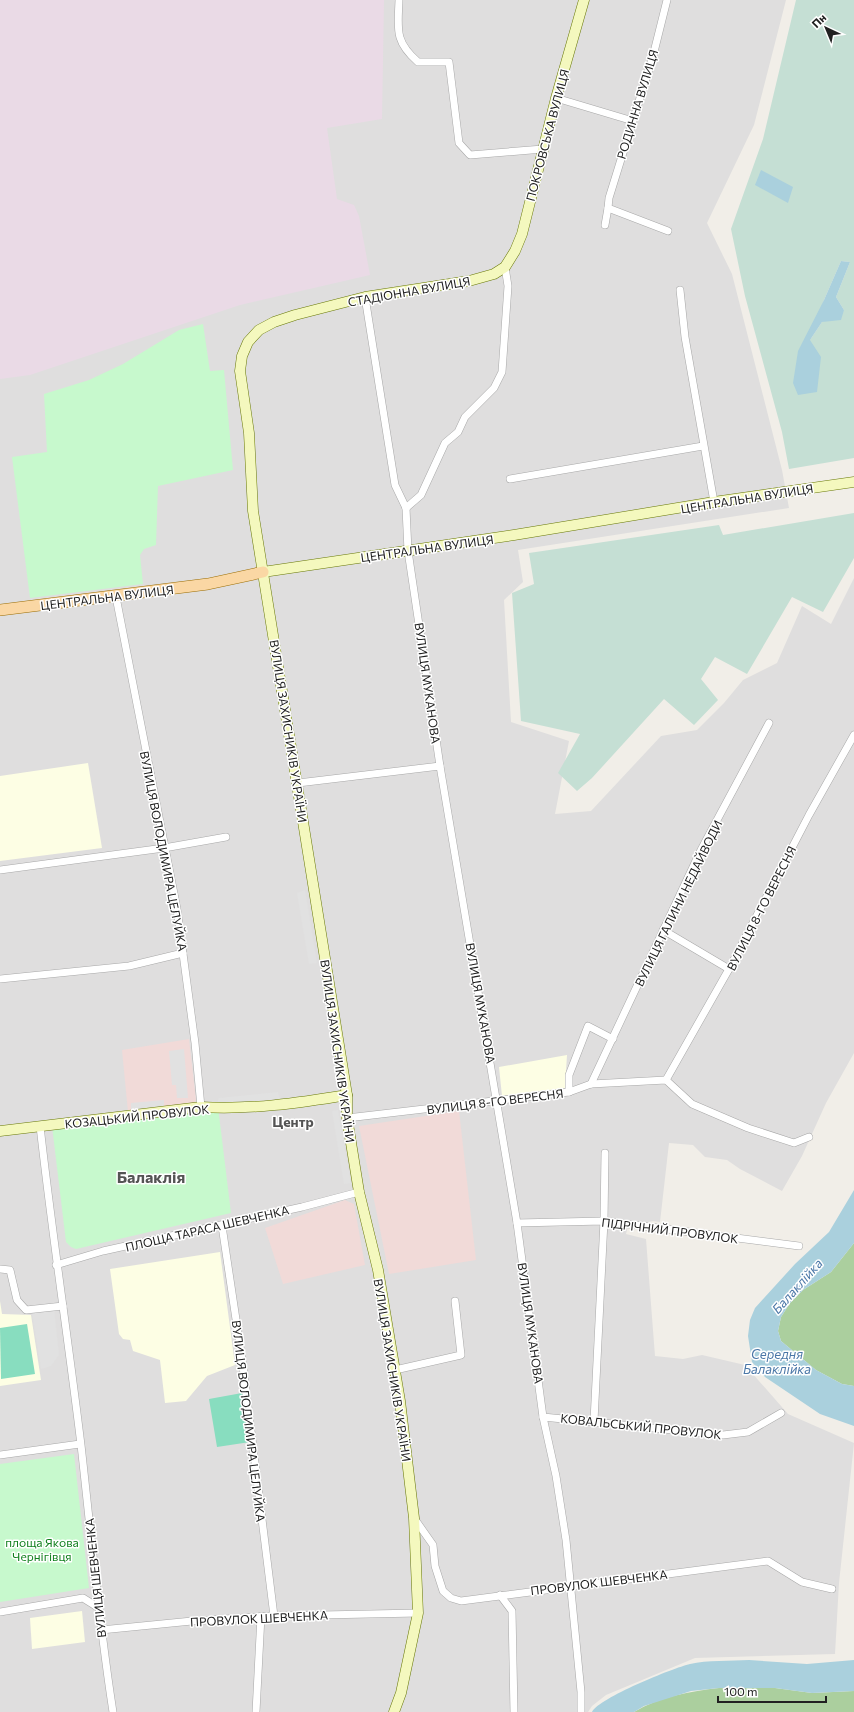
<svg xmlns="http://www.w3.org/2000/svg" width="854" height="1712" viewBox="0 0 854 1712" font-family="Commissioner,sans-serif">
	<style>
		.residential { fill: #dfdede }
		.commercial { fill: #f1dad8 }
		.industrial { fill: #eadae6 }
		.education { fill: #fdfee4 }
		.forest { fill: #abcf9e }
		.wetland { fill: #c5dfd4; fill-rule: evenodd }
		.park { fill: #c7f9cd }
		.pitch { fill: #88ddbf }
		.parking { fill: #e1e1e1 }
		.water { fill: #aad0dd }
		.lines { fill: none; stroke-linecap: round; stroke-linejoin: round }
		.street-casing { stroke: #a8a8a8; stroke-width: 8 }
		.secondary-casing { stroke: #687808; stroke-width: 11 }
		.primary-casing { stroke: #9a6d04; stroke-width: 12 }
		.street { stroke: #fff; stroke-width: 7 }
		.secondary { stroke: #f4f8be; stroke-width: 10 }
		.primary { stroke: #fad7a4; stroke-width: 11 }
		.labels { text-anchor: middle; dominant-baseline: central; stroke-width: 3; stroke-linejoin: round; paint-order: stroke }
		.street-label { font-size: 12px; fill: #212121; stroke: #fff }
		.park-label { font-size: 12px; fill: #0f7f1c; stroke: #fff }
		.water-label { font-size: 13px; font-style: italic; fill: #4b77a7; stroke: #fff }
		.quarter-label { font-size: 14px; font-weight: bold; fill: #545454; stroke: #fff }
		.district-label { font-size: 16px; font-weight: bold; fill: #545454; stroke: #fff }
	</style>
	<rect width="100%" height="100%" fill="#f1eee8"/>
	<!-- residential -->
	<polygon class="residential" points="0,0 786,0 754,125 707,223 732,274 782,470 789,508 518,550 523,582 504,600 511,722 569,741 555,814 591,811 661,736 697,730 724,703 743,680 777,663 802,606 831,624 854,578 854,1053 826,1103 802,1156 782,1191 740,1169 727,1160 705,1157 693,1145 669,1143 660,1222 653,1221 628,1226 626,1234 646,1239 655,1356 683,1359 702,1355 745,1365 788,1414 854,1443 839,1583 835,1654 695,1658 606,1695 592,1706 588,1712 0,1712"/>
	<!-- commercial -->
	<g class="commercial">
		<polygon points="189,1039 196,1100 193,1105 128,1112 122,1050"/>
		<polygon points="459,1111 476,1260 389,1274 359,1126"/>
		<polygon points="345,1200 354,1204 365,1265 283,1284 265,1228"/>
	</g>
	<!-- industrial -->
	<polygon class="industrial" points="0,0 384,0 382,119 327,128 337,199 354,205 359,216 370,275 240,305 30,375 0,379"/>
	<!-- education -->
	<g class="education">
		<polygon points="88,763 102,848 0,861 0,776"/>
		<polygon points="567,1055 565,1088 502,1096 499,1067"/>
		<polygon points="220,1252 235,1365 207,1376 186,1401 165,1403 160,1360 133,1351 130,1340 123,1339 119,1334 110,1269"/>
		<polygon points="0,1301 2,1314 31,1315 41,1380 0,1386"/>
		<polygon points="82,1611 85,1642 32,1649 30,1618"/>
	</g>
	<!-- forest -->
	<g class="forest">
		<polygon points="854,1243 854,1386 842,1384 816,1370 781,1341 778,1331 781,1317 790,1303 803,1290 831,1272"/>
		<path d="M719,1688h56l37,5 42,-2v21h-220c25,-15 57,-21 85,-24z"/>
	</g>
	<!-- wetland -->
	<g class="wetland">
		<path d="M796,0h58v458l-65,11 -7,-37 -37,-136 -14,-67 32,-90zM841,261l9,1 -14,35 8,13 -22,12 -12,18 14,-40z"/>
		<polygon points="854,513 854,558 823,612 792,597 747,674 715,657 701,679 718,700 694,725 664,699 592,778 577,791 558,773 580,734 521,721 512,593 534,584 529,553 719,525 723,535"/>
	</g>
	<!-- park -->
	<g class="park">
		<polygon points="203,324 210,371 224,370 233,470 158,486 156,545 144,549 140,555 143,584 30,598 12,457 47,452 44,394 89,380 123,364 179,330"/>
		<polygon points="218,1107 231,1213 76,1249 71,1247 66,1242 52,1126"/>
		<polygon points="74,1454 89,1588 0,1602 0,1464"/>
	</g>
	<!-- pitch -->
	<g class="pitch">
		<polygon points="27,1324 35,1374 1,1379 0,1328"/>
		<polygon points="242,1393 250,1442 217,1447 209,1399"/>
	</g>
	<!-- parking -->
	<g class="parking">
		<polygon points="305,890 317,963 309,964 297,893"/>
		<polygon points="184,1049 188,1098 177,1098 176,1085 172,1085 169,1051"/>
		<polygon points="278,1092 279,1097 283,1099 216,1106 219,1098"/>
		<polygon points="164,1100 164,1107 131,1111 131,1103"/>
		<polygon points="338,1110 351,1183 344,1184 332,1111"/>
		<polygon points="54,1309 59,1355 51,1366 41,1369 32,1313"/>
	</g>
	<!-- water -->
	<g class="water">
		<polygon points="761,170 793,187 788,203 755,185"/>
		<polygon points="841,261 850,262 836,297 844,310 841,320 822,322 810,340 821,357 817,392 798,395 793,383 798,351 824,300"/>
		<polygon points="854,1190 854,1243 831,1272 803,1290 790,1303 781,1317 778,1331 781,1341 816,1370 842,1384 854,1386 854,1426 820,1414 765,1377 752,1362 748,1336 750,1320 755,1308 795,1264 829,1232"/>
		<path d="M749,1660l58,4 47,-4v31l-42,2 -37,-5h-56l-28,3 -47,15 -10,6h-42c7,-14 81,-44 98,-48 17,-4 41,-3 59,-4z"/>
	</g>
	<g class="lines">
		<!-- street casing -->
		<g class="street-casing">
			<g id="street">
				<path d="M399,0c-1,29 -5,41 19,62h31l10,81 11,12 73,-6"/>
				<polyline points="667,0 653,56 609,198 608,208 668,231"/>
				<polyline points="556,98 633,121"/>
				<polyline points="605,225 608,208"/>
				<polyline points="680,290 685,337 714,502"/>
				<polyline points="365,297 395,485 406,508 408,551 440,766 517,1223 543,1417 556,1476 566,1540 581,1692 581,1712"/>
				<polyline points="510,479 703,446"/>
				<polyline points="406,508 421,495 445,443 458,432 465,417 494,388 502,372 508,286 505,267"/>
				<polyline points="116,597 177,909 195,1043 201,1107"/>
				<polyline points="298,783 440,766"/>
				<polyline points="0,870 164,848 226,837"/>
				<polyline points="663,930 729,969"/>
				<polyline points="0,979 129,966 183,953"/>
				<polyline points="666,1080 729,969 809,815 854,735"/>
				<polyline points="591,1084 701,850 769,723"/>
				<polyline points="569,1092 569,1075 588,1026 613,1039"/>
				<polyline points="347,1118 569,1092 591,1084 666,1080 692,1104 748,1128 794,1143 809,1137"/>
				<path d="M40,1126c12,107 28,212 41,319 10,89 18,178 32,267"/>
				<polyline points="517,1223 604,1221 799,1246"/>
				<polyline points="222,1226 243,1366 274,1616"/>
				<polyline points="56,1265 103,1251 302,1207 359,1192"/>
				<polyline points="0,1269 10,1270 17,1300 26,1310 63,1306"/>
				<polyline points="395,1370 461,1355 455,1301"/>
				<polyline points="543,1417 723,1435 748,1432 781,1413"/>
				<polyline points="594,1421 604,1221 605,1153"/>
				<polyline points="0,1455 80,1444"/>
				<polyline points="414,1518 433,1545 435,1566 443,1591 451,1598 461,1601 768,1561 802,1582 832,1589"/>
				<polyline points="500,1595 512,1611 514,1712"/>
				<polyline points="0,1612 83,1598 99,1608"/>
				<polyline points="101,1630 192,1621 274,1616 418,1613"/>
				<polyline points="256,1712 261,1616"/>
			</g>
		</g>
		<!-- secondary casing -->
		<g class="secondary-casing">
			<g id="secondary">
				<polyline points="263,572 514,535 714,502 854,482"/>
				<path d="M0,1131l201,-24c48,3 98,-4 146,-12"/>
				<polyline points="394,1712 401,1693 418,1613 414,1518 400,1401 378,1270 359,1192 347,1118 347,1095 253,511 249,433 240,371 242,356 248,342 259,330 274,322 295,315 365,297 469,281 494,274 505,267 515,251 522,234 556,98 584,0"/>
			</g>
		</g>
		<!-- primary casing -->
		<g class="primary-casing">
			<polyline id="primary" points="0,610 208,584 263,572"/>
		</g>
		<!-- street -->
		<use href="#street" class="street"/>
		<!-- secondary -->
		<use href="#secondary" class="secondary"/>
		<!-- primary -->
		<use href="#primary" class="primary"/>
	</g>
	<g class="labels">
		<!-- street labels -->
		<g class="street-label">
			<text transform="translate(637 104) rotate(-73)">РОДИННА ВУЛИЦЯ</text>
			<text transform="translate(547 135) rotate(-75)">ПОКРОВСЬКА ВУЛИЦЯ</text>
			<text transform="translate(409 291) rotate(-10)">СТАДІОННА ВУЛИЦЯ</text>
			<text transform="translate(747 498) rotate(-9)">ЦЕНТРАЛЬНА ВУЛИЦЯ</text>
			<text transform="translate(427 548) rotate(-8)">ЦЕНТРАЛЬНА ВУЛИЦЯ</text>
			<text transform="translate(107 597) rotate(-7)">ЦЕНТРАЛЬНА ВУЛИЦЯ</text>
			<text transform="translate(428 683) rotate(82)">ВУЛИЦЯ МУКАНОВА</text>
			<text transform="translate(289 731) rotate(81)">ВУЛИЦЯ ЗАХИСНИКІВ УКРАЇНИ</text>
			<text transform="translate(164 851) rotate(79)">ВУЛИЦЯ ВОЛОДИМИРА ЦЕЛУЙКА</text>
			<text transform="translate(678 903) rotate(-64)">ВУЛИЦЯ ГАЛИНИ НЕДАЙВОДИ</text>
			<text transform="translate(761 908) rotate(-63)">ВУЛИЦЯ 8-ГО ВЕРЕСНЯ</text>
			<text transform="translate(481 1003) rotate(80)">ВУЛИЦЯ МУКАНОВА</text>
			<text transform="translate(338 1051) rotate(82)">ВУЛИЦЯ ЗАХИСНИКІВ УКРАЇНИ</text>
			<text transform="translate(495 1101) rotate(-7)">ВУЛИЦЯ 8-ГО ВЕРЕСНЯ</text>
			<text transform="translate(137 1116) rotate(-6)">КОЗАЦЬКИЙ ПРОВУЛОК</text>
			<text transform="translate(207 1228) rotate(-13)">ПЛОЩА ТАРАСА ШЕВЧЕНКА</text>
			<text transform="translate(670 1230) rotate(7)">ПІДРІЧНИЙ ПРОВУЛОК</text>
			<text transform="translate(531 1323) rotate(82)">ВУЛИЦЯ МУКАНОВА</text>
			<text transform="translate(393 1370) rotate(81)">ВУЛИЦЯ ЗАХИСНИКІВ УКРАЇНИ</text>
			<text transform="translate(249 1421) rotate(83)">ВУЛИЦЯ ВОЛОДИМИРА ЦЕЛУЙКА</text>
			<text transform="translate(641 1426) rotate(6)">КОВАЛЬСЬКИЙ ПРОВУЛОК</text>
			<text transform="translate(95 1578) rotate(-96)">ВУЛИЦЯ ШЕВЧЕНКА</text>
			<text transform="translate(599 1582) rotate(-7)">ПРОВУЛОК ШЕВЧЕНКА</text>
			<text transform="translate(259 1618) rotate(-3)">ПРОВУЛОК ШЕВЧЕНКА</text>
		</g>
		<!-- park labels -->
		<g class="park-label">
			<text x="42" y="1542">площа Якова<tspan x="42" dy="14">Чернігівця</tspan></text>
		</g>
		<!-- water labels -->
		<g class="water-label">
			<text transform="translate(797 1286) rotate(-48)">Балаклійка</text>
			<text x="777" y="1354">Середня<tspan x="777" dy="15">Балаклійка</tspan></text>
		</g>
		<!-- quarter labels -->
		<g class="quarter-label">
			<text x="293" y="1121">Центр</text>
		</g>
		<!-- district labels -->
		<g class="district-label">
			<text x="151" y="1176">Балаклія</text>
		</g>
	</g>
	<!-- north arrow -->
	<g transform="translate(826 28) rotate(316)" stroke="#ffffff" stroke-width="3" paint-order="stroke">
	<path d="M0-3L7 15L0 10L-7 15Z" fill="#212121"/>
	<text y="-6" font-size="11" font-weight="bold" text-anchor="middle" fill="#212121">Пн</text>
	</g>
	<!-- scale -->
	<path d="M718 1696v6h108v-6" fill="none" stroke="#212121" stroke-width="2"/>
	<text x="724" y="1696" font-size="12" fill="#212121" stroke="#ffffff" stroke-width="3" paint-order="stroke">100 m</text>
</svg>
